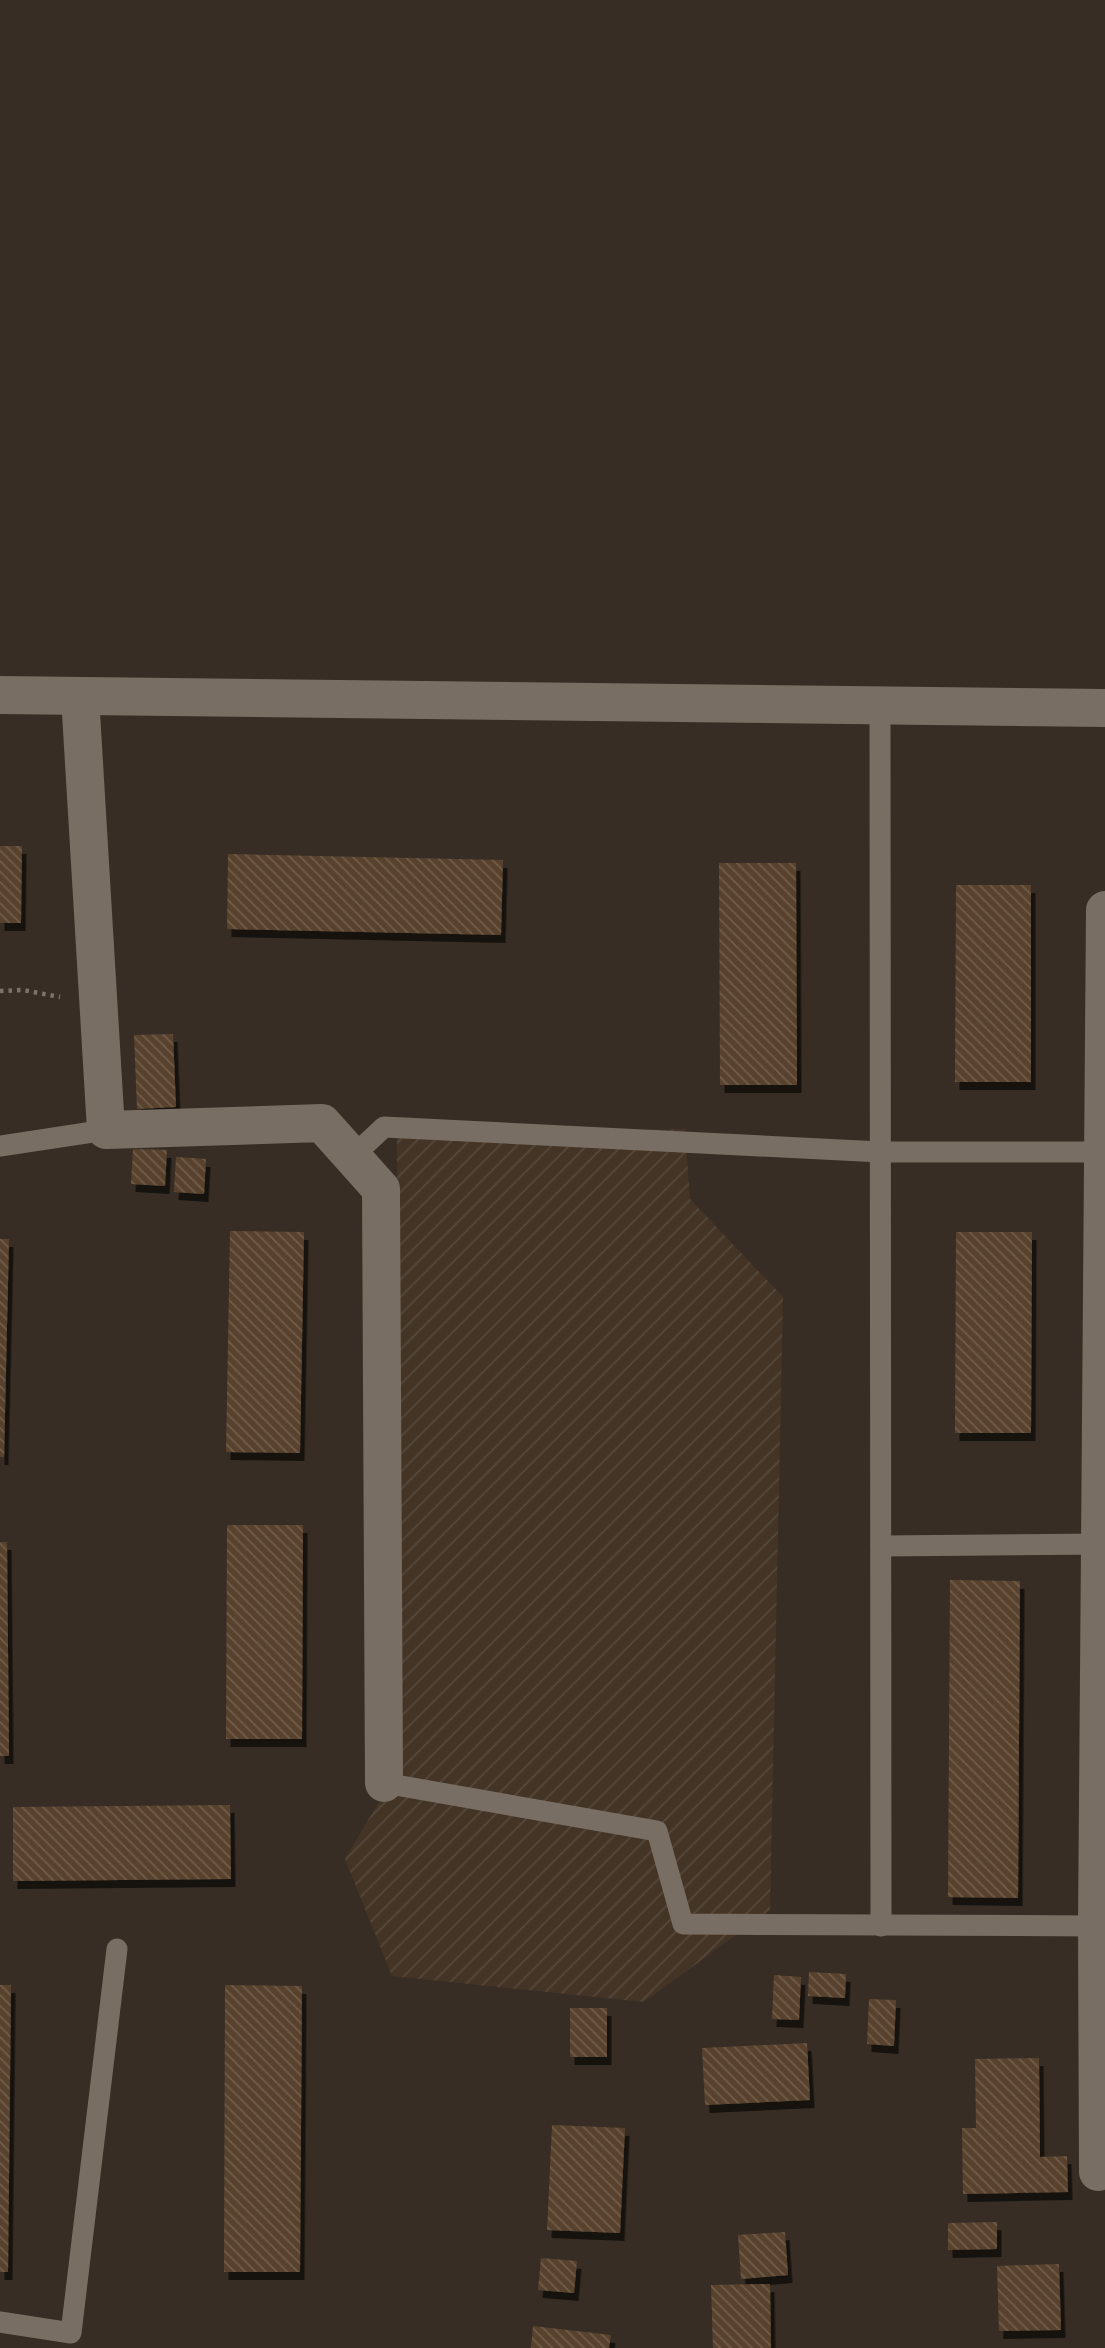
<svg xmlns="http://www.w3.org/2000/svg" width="1105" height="2348" viewBox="0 0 1105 2348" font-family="Georgia,serif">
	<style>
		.industrial { fill: url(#industrial-furrows) }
		.building { fill: url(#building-back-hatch); filter: url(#shadow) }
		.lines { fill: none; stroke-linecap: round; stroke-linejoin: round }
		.path { stroke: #7c736b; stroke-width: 4.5; stroke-dasharray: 3.5 5; stroke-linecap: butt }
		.lane { stroke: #796e63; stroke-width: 21 }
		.street { stroke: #796e63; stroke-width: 38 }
		.secondary { stroke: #796e63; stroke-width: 38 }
	</style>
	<defs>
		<pattern id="industrial-furrows" width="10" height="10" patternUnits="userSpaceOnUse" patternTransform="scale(1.75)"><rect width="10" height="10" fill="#433426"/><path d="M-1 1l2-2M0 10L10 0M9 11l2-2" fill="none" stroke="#55483b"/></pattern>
		<pattern id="building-back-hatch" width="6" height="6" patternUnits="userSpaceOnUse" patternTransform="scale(1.75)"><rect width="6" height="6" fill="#58422d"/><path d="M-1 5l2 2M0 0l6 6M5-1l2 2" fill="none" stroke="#705d4b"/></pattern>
		<filter id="shadow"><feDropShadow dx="4.5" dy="8" stdDeviation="0" flood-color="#0009"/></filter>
	</defs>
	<rect width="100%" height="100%" fill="#372d24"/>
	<!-- industrial -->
	<polygon class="industrial" points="685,1129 690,1199 783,1297 770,1910 644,2002 392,1976 345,1859 398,1770 397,1136"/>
	<!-- building -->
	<g class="building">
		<polygon points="0,846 22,846 21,923 0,923"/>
		<polygon points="228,854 503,860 501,935 227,929"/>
		<polygon points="719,863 796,863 797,1085 720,1085"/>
		<polygon points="956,885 1031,885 1031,1082 955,1082"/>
		<polygon points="173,1034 176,1107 137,1109 134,1035"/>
		<polygon points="133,1149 167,1150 165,1186 131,1184"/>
		<polygon points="176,1157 206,1159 204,1194 174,1192"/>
		<polygon points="230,1231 304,1232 300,1453 226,1452"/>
		<polygon points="956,1232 1032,1232 1031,1433 955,1433"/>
		<polygon points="0,1239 9,1239 4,1457 0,1457"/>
		<polygon points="227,1525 303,1525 302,1739 226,1739"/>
		<polygon points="0,1542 7,1542 9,1756 0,1756"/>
		<polygon points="950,1580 1020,1581 1018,1898 948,1897"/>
		<polygon points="230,1805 231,1879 13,1881 13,1807"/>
		<polygon points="809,1972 846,1974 845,1998 808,1996"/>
		<polygon points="774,1975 801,1977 799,2020 772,2019"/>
		<polygon points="0,1985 11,1985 8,2272 0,2272"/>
		<polygon points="225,1985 302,1986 300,2272 224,2272"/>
		<polygon points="869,1999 896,2000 894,2046 867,2044"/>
		<rect x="570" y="2008" width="37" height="49"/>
		<polygon points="807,2043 810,2100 705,2105 702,2048"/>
		<polygon points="1039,2058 1040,2157 1067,2156 1068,2192 963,2194 962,2128 976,2128 975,2059"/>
		<polygon points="552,2125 625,2128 620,2233 547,2230"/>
		<polygon points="997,2222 997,2249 948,2250 948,2223"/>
		<polygon points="785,2232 788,2275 741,2279 738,2235"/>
		<polygon points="541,2258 577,2261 574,2293 538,2290"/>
		<polygon points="1059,2264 1061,2330 999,2331 997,2266"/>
		<polygon points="770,2284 771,2348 713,2348 711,2285"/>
		<polygon points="533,2326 611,2335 609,2348 531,2348"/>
	</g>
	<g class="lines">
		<!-- path -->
		<polyline class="path" points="0,991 23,990 60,997"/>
		<!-- lane -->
		<g class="lane">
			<polyline points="880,706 881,1926"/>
			<polyline points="0,1146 106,1130"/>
			<polyline points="352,1157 384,1127 881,1152 1103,1152"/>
			<polyline points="881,1546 1105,1544"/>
			<polyline points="384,1783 657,1831 683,1924 1097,1926"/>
			<polyline points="0,2322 71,2333 117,1949"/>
		</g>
		<!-- street -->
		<g class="street">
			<polyline points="80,696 106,1130 322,1123 381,1189 384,1783"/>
			<polyline points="1098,2172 1097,1926 1105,910"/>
		</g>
		<!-- secondary -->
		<polyline class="secondary" points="0,695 1105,708"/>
	</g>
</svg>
